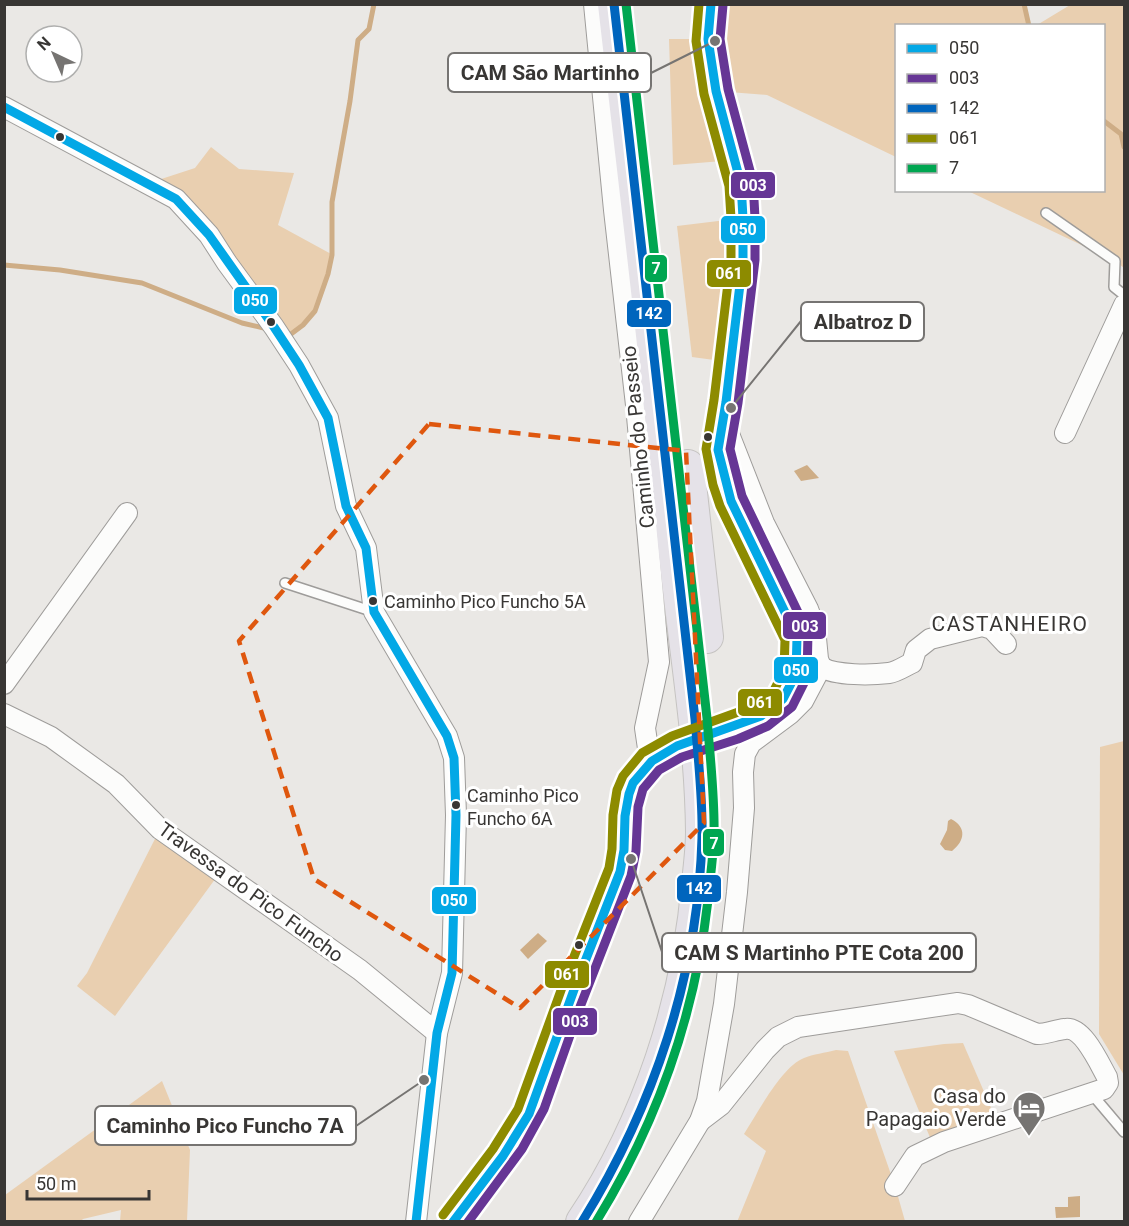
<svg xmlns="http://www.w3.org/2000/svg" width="1129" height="1226" viewBox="0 0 1129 1226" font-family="Roboto,sans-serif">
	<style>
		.green { fill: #e9cfb0 }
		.water { fill: #cead86 }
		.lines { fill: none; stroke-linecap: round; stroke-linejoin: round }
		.stream { stroke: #cead86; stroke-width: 5 }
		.service-casing { stroke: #9e9c9a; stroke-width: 12 }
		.minor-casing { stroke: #9e9c9a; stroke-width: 22 }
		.tertiary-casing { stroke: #9e9c9a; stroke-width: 27 }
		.trunk-casing { stroke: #c5c3c1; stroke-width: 34 }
		.service { stroke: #fcfcfb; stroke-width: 9 }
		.minor { stroke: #fcfcfb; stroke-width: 20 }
		.tertiary { stroke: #fcfcfb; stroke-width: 24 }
		.trunk { stroke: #e5e2e8; stroke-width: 32 }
		.tertiary-bridge-casing { stroke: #9e9c9a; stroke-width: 27; stroke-linecap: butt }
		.tertiary-bridge { stroke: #fcfcfb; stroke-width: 24 }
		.bus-1-casing { stroke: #fff; stroke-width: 14 }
		.bus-2-casing { stroke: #fff; stroke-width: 14 }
		.bus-3-casing { stroke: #fff; stroke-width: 14 }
		.bus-4-casing { stroke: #fff; stroke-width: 14 }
		.bus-5-casing { stroke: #fff; stroke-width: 14 }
		.bus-1 { stroke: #03a8e6; stroke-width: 9 }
		.bus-2 { stroke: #663695; stroke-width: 9 }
		.bus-3 { stroke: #0065bd; stroke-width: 9 }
		.bus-4 { stroke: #8d8b00; stroke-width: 9 }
		.bus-5 { stroke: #00a651; stroke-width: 9 }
		.marked { fill: none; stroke: #df570e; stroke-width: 4.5; stroke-dasharray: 12 8; stroke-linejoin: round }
		.bus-dot { fill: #383634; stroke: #fff; stroke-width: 2 }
		.labels { text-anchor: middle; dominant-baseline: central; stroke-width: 6; stroke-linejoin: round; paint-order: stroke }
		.bus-label { font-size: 18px; fill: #383634; stroke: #fff; text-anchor: start }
		.street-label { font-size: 20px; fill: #383634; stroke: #fff }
		.poi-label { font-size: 20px; fill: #383634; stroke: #fff; text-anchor: end }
		.neighbourhood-label { font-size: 21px; letter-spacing: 1.5px; fill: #383634; stroke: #fff }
		.leader { fill: none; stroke: #767472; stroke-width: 2 }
		.callout-dot { fill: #767472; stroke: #fff; stroke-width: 2 }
		.callout { fill: #fff; stroke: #767472; stroke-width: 2 }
		.callout-label { font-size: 21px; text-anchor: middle; font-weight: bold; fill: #383634 }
		.line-badge { stroke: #fff; stroke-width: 2 }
		.badge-label { font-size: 16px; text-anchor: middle; font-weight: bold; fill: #fff }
	</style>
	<rect width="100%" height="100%" fill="#eae8e5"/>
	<!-- green -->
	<g class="green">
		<polygon points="711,4 1024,5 1029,25 896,26 896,157 767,95 716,91 735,160 673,165 669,39 708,39"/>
		<polygon points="1070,5 1124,5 1124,268 1115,261 968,191 1104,190 1104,26 1037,25"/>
		<path d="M211,147l28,22 55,4 -16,52 55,30c-5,24 -11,54 -29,71 -6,5 -14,9 -20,14l-57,-77 -78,-80 46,-15z"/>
		<polygon points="743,218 729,362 692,357 677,226"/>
		<polygon points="1124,741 1124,1075 1099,1034 1100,747"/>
		<polygon points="160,829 221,871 115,1016 77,986 87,973"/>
		<polygon points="963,1043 998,1124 934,1147 894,1051 944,1044"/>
		<path d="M836,1050l12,1 47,135 10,35 -168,1 29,-71 -22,-17c13,-20 38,-68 60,-76 9,-4 21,-5 32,-8z"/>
		<polygon points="162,1081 190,1150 187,1221 120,1221 121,1210 83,1219 81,1221 5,1221 5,1195"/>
	</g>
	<!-- water -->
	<g class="water">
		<polygon points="807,465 819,478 801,481 794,471"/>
		<path d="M951,819c16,8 14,22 1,32l-7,-1 -5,-6 7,-14 1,-9z"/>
		<polygon points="538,933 547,941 528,959 520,950"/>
		<polygon points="1080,1196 1080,1217 1056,1218 1055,1207 1068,1207 1068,1197"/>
	</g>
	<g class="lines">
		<!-- stream -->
		<g class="stream">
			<polyline points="1024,4 1029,26"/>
			<polyline points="1104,121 1121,134 1124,147"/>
			<polyline points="4,265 60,270 142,283 242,323 268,329"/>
			<polyline points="291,334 303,325 315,311 328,274 332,255 332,202 350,101 358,40 369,29 374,4"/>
		</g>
		<!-- service casing -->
		<g class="service-casing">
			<g id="service">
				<polyline points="1046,213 1115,261 1114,287 1124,295"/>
				<polyline points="285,583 374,612"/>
				<polyline points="1091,1093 1124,1132"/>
			</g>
		</g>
		<!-- minor casing -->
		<g class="minor-casing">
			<g id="minor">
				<polyline points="594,4 614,210 636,405 659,662 645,728 650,762"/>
				<polyline points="4,107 176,199 209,235 227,263 274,327 299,365 328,418 346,506 366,548 374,612 447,736 454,758 456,815 452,973 437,1033 416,1222"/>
				<polyline points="721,421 729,434 764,523 808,609 815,628 818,659 821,667"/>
				<polyline points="1065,433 1124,305"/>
				<path d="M821,667c15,9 51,8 68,6 8,-1 16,-7 23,-10l4,-13 14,-11 52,-13 10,3 14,15"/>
				<polyline points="4,684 127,513"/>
				<polyline points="4,714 51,737 116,784 160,829 360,970 437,1033"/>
				<path d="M700,1121l21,-16 44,-55 13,-13 20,-10 160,-24 10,2 69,29c10,0 18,-4 28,-5 18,-3 34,34 42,48l1,6 -4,6 -160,53 -29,14 -20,30"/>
				<polyline points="639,1222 700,1121 707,1101 724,1004 737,892 744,808 743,772 745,754 751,743 790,714 803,701 821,667"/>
			</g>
		</g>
		<!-- tertiary casing -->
		<g class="tertiary-casing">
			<g id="tertiary">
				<path d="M711,4l-3,35 8,52 25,93 2,34v41l-17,143 -7,36 -1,12 7,33 6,18 59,119c18,45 5,82 -40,101"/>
				<polyline points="453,1222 517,1136 530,1112 571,998 621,868 624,818 627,798 639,773 650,762 671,749"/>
			</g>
		</g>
		<!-- trunk casing -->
		<g class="trunk-casing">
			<g id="trunk">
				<polyline points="688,466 707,637"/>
				<path d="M582,1222c67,-100 106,-221 116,-340 2,-17 4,-34 4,-50 -1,-101 -20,-199 -29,-299 -17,-176 -39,-352 -59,-529"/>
			</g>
		</g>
		<!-- service -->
		<use href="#service" class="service"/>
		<!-- minor -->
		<use href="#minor" class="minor"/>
		<!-- tertiary -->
		<use href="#tertiary" class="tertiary"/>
		<!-- trunk -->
		<use href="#trunk" class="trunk"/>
		<!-- tertiary-bridge casing -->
		<g class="tertiary-bridge-casing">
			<polyline id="tertiary-bridge" points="671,749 750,721"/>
		</g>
		<!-- tertiary-bridge -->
		<use href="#tertiary-bridge" class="tertiary-bridge"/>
		<!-- bus-1 casing -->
		<g class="bus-1-casing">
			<g id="bus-1">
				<polyline points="4,107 176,199 209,235 274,327 299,365 328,418 346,506 366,548 374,612 447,736 454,758 456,815 452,973 437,1033 416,1222"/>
				<polyline points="453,1222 503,1156 529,1114 575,987 620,872 624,850 625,816 629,794 633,783 652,761 677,746 761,716 783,699 796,674 797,637 731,501 718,450 726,402 743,259 743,218 741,184 716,91 708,39 711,4"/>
			</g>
		</g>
		<!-- bus-2 casing -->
		<g class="bus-2-casing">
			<polyline id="bus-2" points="468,1222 522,1149 544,1109 580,1007 631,876 636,851 638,807 643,789 659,770 682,757 738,739 768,726 792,707 807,677 808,633 742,496 730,449 738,403 755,260 755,218 753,182 728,89 720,39 723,5"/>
		</g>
		<!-- bus-3 casing -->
		<g class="bus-3-casing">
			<path id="bus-3" d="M582,1222c72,-116 116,-247 120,-384 1,-40 -4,-79 -7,-119l-81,-715"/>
		</g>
		<!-- bus-4 casing -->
		<g class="bus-4-casing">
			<polyline id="bus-4" points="443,1215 493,1149 518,1109 564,982 609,868 612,849 613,815 617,790 623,776 642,753 672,736 755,706 773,692 784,671 785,640 720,506 713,485 706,449 714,400 731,258 731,218 729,186 704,94 696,41 699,4"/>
		</g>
		<!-- bus-5 casing -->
		<g class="bus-5-casing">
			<path id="bus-5" d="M596,1222c61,-99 99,-206 112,-322 2,-21 5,-42 6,-63 1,-40 -4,-80 -7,-119l-81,-714"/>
		</g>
		<!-- bus-1 -->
		<use href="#bus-1" class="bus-1"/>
		<!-- bus-2 -->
		<use href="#bus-2" class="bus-2"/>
		<!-- bus-3 -->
		<use href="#bus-3" class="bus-3"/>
		<!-- bus-4 -->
		<use href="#bus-4" class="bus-4"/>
		<!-- bus-5 -->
		<use href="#bus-5" class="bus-5"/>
	</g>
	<!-- marked area -->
	<path class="marked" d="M429,424l257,27 18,372 -184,185 -206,-129 -75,-238z"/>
	<!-- icons -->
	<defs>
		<g id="hotel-pin" transform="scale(1.725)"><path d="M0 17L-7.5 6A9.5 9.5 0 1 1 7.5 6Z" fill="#767472" stroke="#fff"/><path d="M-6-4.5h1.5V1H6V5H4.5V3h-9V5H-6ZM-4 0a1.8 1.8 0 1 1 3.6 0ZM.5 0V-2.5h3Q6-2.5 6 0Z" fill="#fff"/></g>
	</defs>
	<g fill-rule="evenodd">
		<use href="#hotel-pin" x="1029" y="1108"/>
	</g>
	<!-- markers -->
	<g class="bus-dot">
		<circle cx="60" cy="137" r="5"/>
		<circle cx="271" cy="322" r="5"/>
		<circle cx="708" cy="437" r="5"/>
		<circle cx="373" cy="601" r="5"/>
		<circle cx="456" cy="805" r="5"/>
		<circle cx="579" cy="945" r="5"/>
	</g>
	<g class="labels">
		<!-- bus labels -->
		<g class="bus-label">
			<text x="384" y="601">Caminho Pico Funcho 5A</text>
			<text x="467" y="795">Caminho Pico<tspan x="467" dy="23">Funcho 6A</tspan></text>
		</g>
		<!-- street labels -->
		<g class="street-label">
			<text transform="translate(638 437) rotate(-96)">Caminho do Passeio</text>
			<text transform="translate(251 892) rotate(36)">Travessa do Pico Funcho</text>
		</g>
		<!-- poi labels -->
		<g class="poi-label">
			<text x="1006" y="1096">Casa do<tspan x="1006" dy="23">Papagaio Verde</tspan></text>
		</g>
		<!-- neighbourhood labels -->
		<g class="neighbourhood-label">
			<text x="1010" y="624">CASTANHEIRO</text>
		</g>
	</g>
	<!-- callouts -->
	<path class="leader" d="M715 41L651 73M731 408L801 321M631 859L662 952M424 1080L356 1126"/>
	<g class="callout-dot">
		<circle cx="715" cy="41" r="6"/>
		<circle cx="731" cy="408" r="6"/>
		<circle cx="631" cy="859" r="6"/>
		<circle cx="424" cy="1080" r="6"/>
	</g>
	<g class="callout">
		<rect x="448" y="53" width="203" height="39" rx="6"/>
		<rect x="801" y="302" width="123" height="39" rx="6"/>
		<rect x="662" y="933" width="314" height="39" rx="6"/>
		<rect x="95" y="1106" width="261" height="39" rx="6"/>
	</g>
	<g class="callout-label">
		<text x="550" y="80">CAM São Martinho</text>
		<text x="863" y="329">Albatroz D</text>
		<text x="819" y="960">CAM S Martinho PTE Cota 200</text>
		<text x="225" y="1133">Caminho Pico Funcho 7A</text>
	</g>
	<g class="line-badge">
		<rect x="730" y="171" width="46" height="28" rx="6" fill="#663695"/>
		<rect x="720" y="215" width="46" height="29" rx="6" fill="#03a8e6"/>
		<rect x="644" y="254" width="24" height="29" rx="6" fill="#00a651"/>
		<rect x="706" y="259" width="46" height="29" rx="6" fill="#8d8b00"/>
		<rect x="233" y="286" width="45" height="29" rx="6" fill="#03a8e6"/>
		<rect x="626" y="299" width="46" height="29" rx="6" fill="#0065bd"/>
		<rect x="782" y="611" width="45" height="29" rx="6" fill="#663695"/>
		<rect x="773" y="656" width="46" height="28" rx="6" fill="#03a8e6"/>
		<rect x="737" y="688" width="46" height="29" rx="6" fill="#8d8b00"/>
		<rect x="702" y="828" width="23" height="29" rx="6" fill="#00a651"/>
		<rect x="676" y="874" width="46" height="29" rx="6" fill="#0065bd"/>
		<rect x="431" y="886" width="46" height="29" rx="6" fill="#03a8e6"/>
		<rect x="544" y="960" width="46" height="29" rx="6" fill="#8d8b00"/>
		<rect x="552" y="1007" width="46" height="29" rx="6" fill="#663695"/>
	</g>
	<g class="badge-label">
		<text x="753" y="191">003</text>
		<text x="743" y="235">050</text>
		<text x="656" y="274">7</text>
		<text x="729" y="279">061</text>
		<text x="255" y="306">050</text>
		<text x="649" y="319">142</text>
		<text x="805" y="632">003</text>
		<text x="796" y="676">050</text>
		<text x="760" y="708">061</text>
		<text x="714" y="849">7</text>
		<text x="699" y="894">142</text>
		<text x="454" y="906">050</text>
		<text x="567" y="980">061</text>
		<text x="575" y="1027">003</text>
	</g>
	<!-- border -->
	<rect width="1129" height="1226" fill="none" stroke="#383634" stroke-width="12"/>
	<!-- legend -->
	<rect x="895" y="24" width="210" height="168" fill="#ffffff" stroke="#afafae" stroke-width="1.5"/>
	<rect x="907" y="44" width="30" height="9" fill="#03a8e6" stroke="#afafae" stroke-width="1.5"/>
	<text x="949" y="54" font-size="18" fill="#383634">050</text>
	<rect x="907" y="74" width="30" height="9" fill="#663695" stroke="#afafae" stroke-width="1.5"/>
	<text x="949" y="84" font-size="18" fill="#383634">003</text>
	<rect x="907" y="104" width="30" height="9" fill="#0065bd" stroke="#afafae" stroke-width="1.5"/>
	<text x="949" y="114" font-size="18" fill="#383634">142</text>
	<rect x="907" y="134" width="30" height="9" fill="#8d8b00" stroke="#afafae" stroke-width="1.5"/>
	<text x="949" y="144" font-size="18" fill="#383634">061</text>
	<rect x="907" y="164" width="30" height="9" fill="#00a651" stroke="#afafae" stroke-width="1.5"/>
	<text x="949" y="174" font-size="18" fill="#383634">7</text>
	<!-- north arrow -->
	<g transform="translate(54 54) rotate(316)"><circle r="28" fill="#ffffff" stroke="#afafae" stroke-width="1.5"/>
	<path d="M0-4.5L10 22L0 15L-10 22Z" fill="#767472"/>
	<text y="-9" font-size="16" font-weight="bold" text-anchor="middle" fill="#383634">N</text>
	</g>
	<!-- scale -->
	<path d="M27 1190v9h122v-9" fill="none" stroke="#383634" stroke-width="3"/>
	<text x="36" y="1190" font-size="18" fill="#383634" stroke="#ffffff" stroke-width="4.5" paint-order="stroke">50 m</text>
</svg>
